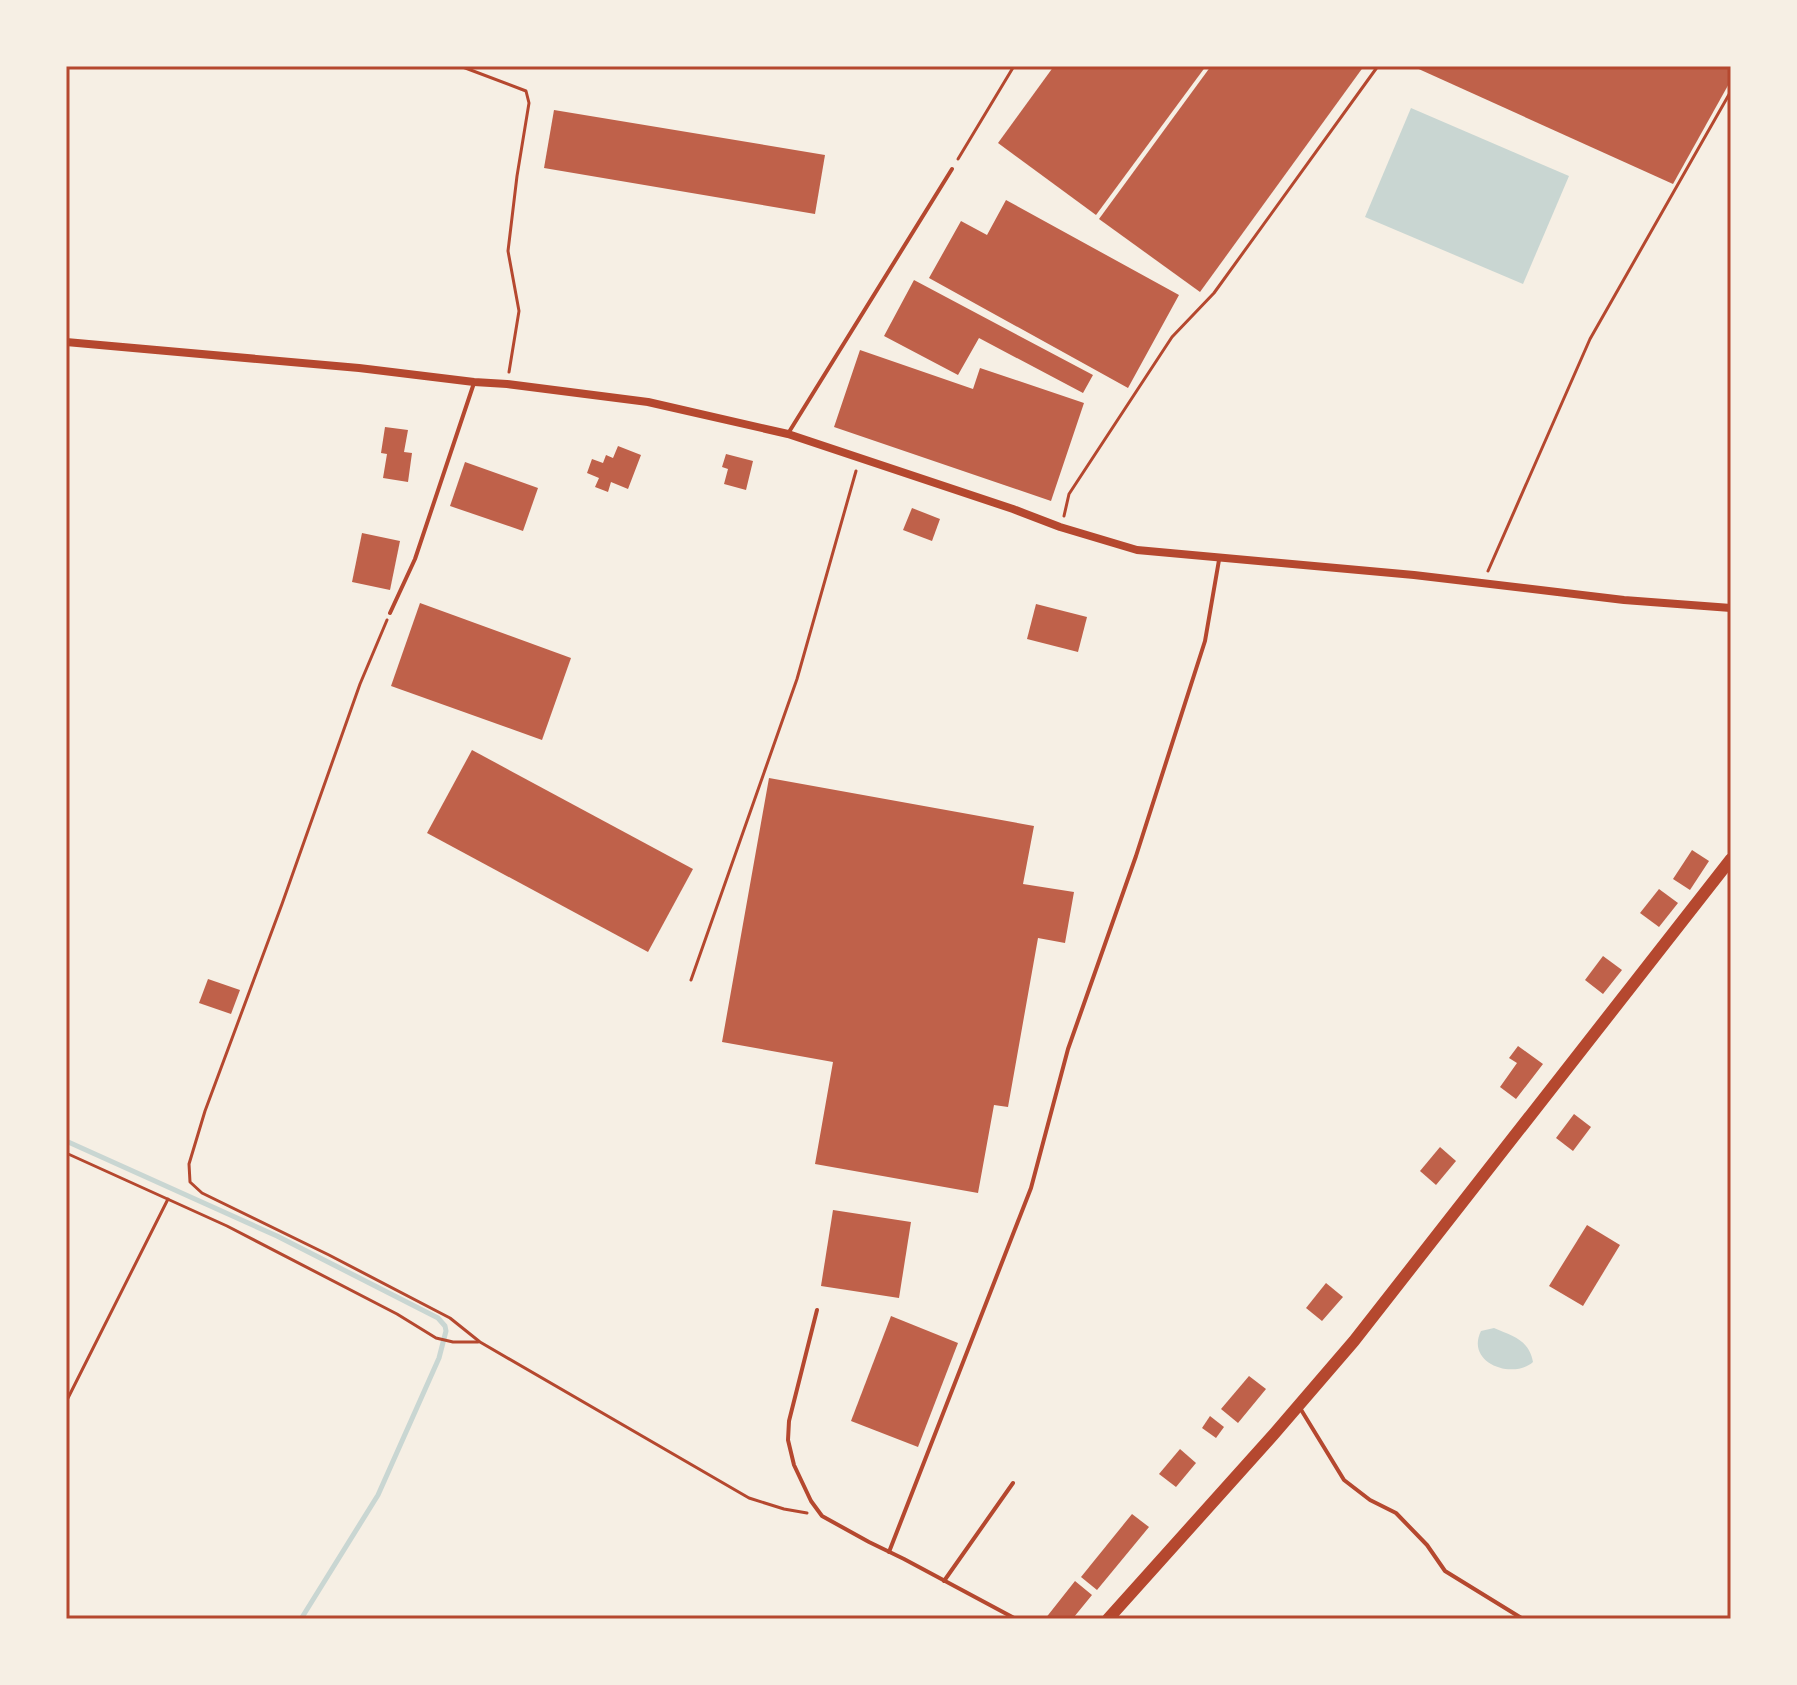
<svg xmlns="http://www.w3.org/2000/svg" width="1797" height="1685" viewBox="0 0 1797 1685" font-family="Jost,sans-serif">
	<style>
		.water { fill: #c9d6d2 }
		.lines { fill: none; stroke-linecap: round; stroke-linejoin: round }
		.stream { stroke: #c9d6d2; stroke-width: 5 }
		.building { fill: #bf614a }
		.path { stroke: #b5482f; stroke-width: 3 }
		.service { stroke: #b5482f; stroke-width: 4 }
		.minor { stroke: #b5482f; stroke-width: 8 }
		.secondary { stroke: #b5482f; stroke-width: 12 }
		.neatline { fill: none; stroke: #b5482f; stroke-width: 3 }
	</style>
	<rect width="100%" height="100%" fill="#f6efe4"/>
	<!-- water -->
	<g class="water">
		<polygon points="1411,108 1569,176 1523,284 1365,217"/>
		<path d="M1494,1328c19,8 35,12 39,34 -20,18 -68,1 -52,-31z"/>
	</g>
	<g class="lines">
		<!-- stream -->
		<polyline class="stream" points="66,1141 277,1236 438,1318 445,1326 446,1331 439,1358 378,1495 301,1619"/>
	</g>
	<!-- building -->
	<g class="building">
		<polygon points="1054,66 1206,66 1096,215 998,143"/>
		<polygon points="1211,66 1364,66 1200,292 1099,219"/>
		<polygon points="1412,66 1731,66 1731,80 1673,184"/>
		<polygon points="554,110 825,155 815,214 544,168"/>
		<polygon points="1006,200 1179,295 1128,388 929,278 961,221 987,235"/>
		<polygon points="914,280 1093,375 1083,393 979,338 958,375 884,336"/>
		<polygon points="860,350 973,389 980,368 1084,403 1051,501 834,427"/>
		<polygon points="385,427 408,430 404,452 412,453 408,482 383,478 387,454 381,453"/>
		<polygon points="618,446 641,455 628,489 611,482 608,492 595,487 599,478 587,473 592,459 603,463 606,455 613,458"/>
		<polygon points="726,454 753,461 746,490 724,484 728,469 722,467"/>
		<polygon points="465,462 538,488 523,531 450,506"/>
		<polygon points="912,508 940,519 932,541 903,530"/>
		<polygon points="362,533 400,541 390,590 352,582"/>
		<polygon points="420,603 571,658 542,740 391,686"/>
		<polygon points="1036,604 1087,617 1078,652 1027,639"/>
		<polygon points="472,750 693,869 648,952 427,833"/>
		<polygon points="769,778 1034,826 1023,884 1074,892 1065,943 1038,938 1008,1107 994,1105 978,1193 815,1164 833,1062 722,1042"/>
		<polygon points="1692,850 1709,861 1690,890 1673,879"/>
		<polygon points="1659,889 1678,903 1659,927 1640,913"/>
		<polygon points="1603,956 1622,970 1603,994 1585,980"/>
		<polygon points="208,979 240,990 231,1014 199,1003"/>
		<polygon points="1518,1046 1543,1064 1516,1099 1500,1087 1517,1063 1509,1058"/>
		<polygon points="1574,1114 1591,1127 1573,1151 1556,1138"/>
		<polygon points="1440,1147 1456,1161 1436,1185 1420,1171"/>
		<polygon points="833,1210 911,1222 899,1298 821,1286"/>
		<polygon points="1587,1225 1620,1245 1583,1306 1549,1286"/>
		<polygon points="1326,1283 1343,1297 1322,1321 1306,1308"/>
		<polygon points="891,1316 958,1343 918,1447 851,1421"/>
		<polygon points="1249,1376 1266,1389 1238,1423 1221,1409"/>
		<polygon points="1210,1416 1224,1427 1216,1438 1202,1428"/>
		<polygon points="1180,1449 1196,1463 1176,1487 1159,1474"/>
		<polygon points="1132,1514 1149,1527 1097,1590 1081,1577"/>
		<polygon points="1075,1581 1092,1595 1074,1617 1073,1619 1045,1619"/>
	</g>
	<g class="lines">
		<!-- path -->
		<g class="path">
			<polyline points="460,66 526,91 529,103 517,176 508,251 519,311 509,372"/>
			<polyline points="958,159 1014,66"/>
			<polyline points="1064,516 1069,494 1172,337 1214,293 1378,66"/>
			<polyline points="1488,571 1590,339 1731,91"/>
			<polyline points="387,620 360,684 282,904 205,1111 189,1164 190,1182 202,1193 329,1255 450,1318 480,1342 749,1498 784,1509 807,1513"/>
			<polyline points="691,980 797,679 856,471"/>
			<polyline points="66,1153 227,1226 397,1314 436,1338 453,1342 478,1342"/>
			<polyline points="66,1402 168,1199"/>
		</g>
		<!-- service -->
		<g class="service">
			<polyline points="789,432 952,169"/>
			<polyline points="390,613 415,559 474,383"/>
			<polyline points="817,1310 789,1421 788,1440 794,1465 811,1501 822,1516 869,1542 904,1559 1016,1619"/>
			<polyline points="1300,1408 1344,1480 1370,1500 1396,1513 1427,1545 1445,1571 1523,1619"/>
			<polyline points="889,1552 1031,1188 1068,1049 1136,856 1205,641 1219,560"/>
			<polyline points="944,1581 1013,1483"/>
		</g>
		<!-- minor -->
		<polyline class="minor" points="66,342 359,368 474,382 507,384 648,402 788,434 1013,509 1060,527 1137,550 1414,575 1624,600 1731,608"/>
		<!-- secondary -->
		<polyline class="secondary" points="1108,1619 1274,1434 1354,1341 1731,859"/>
	</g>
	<!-- border -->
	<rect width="1797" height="1685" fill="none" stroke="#f6efe4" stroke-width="136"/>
	<rect x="68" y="68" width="1661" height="1549" class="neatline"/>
</svg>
